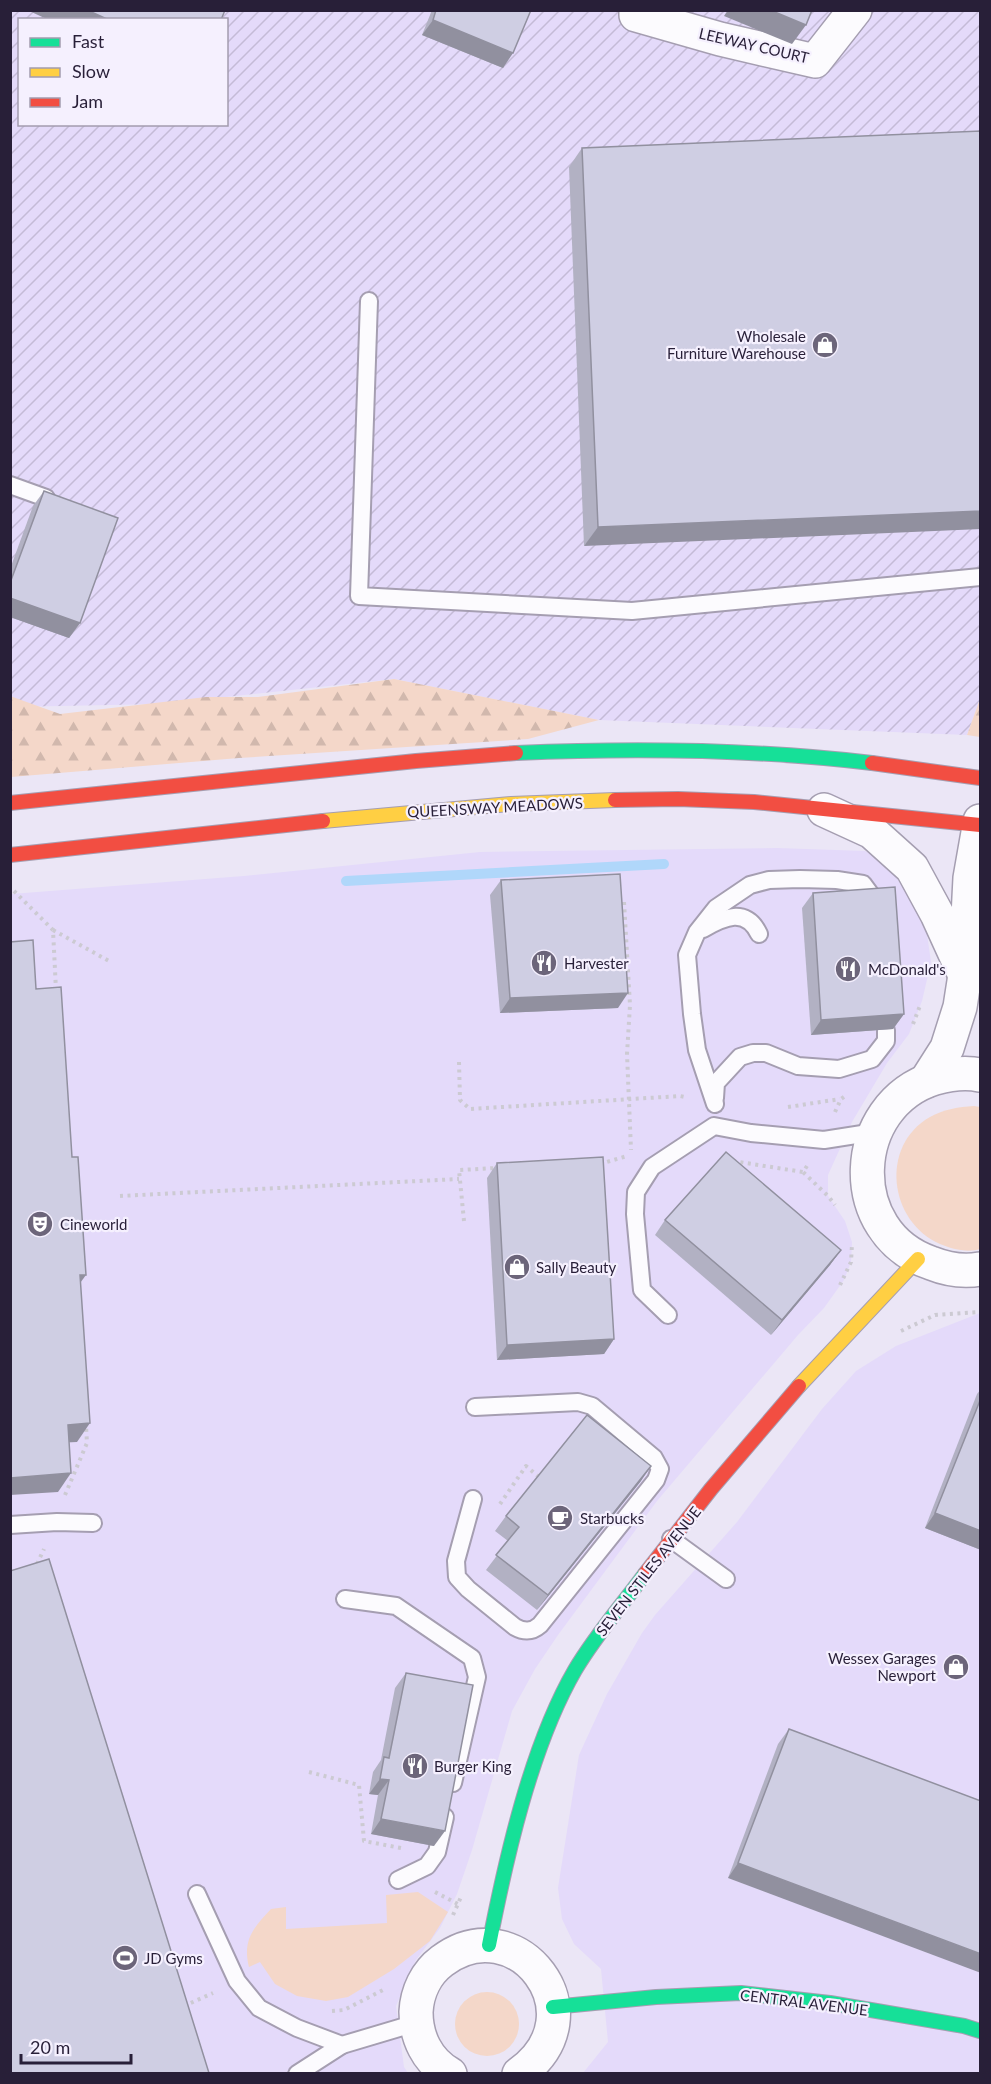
<svg xmlns="http://www.w3.org/2000/svg" width="991" height="2084" viewBox="0 0 991 2084" font-family="Lato,sans-serif">
	<style>
		.built { fill: #e4dafa }
		.industrial { fill: url(#industrial-furrows); fill-rule: evenodd }
		.grass { fill: #f4d7c9 }
		.forest { fill: url(#forest-firs) }
		.lines { fill: none; stroke-linecap: round; stroke-linejoin: round }
		.stream { stroke: #b0d7fa; stroke-width: 10 }
		.lane-casing { stroke: #a59eb1; stroke-width: 20 }
		.street-casing { stroke: #a59eb1; stroke-width: 36 }
		.fast-casing { stroke: #a59eb1; stroke-width: 16 }
		.slow-casing { stroke: #a59eb1; stroke-width: 16 }
		.jam-casing { stroke: #a59eb1; stroke-width: 16 }
		.path { stroke: #cccad2; stroke-width: 4; stroke-dasharray: 3 4.5; stroke-linecap: butt }
		.lane { stroke: #fcfbfe; stroke-width: 16 }
		.street { stroke: #fcfbfe; stroke-width: 33 }
		.fast { stroke: #16e098; stroke-width: 14 }
		.slow { stroke: #ffcf43; stroke-width: 14 }
		.jam { stroke: #f24e42; stroke-width: 14 }
		.wall { fill: #b2b1c3 }
		.shaded-wall { fill: #91909f }
		.building { fill: #cfcee3; stroke: #91909f; stroke-width: 1.5 }
		.labels { text-anchor: middle; dominant-baseline: central; stroke-width: 4.5; stroke-linejoin: round; paint-order: stroke }
		.street-label { font-size: 15px; fill: #281f38; stroke: #f5f0fe }
		.poi-label { font-size: 15px; fill: #281f38; stroke: #f5f0fe; text-anchor: start }
	</style>
	<defs>
		<pattern id="industrial-furrows" width="10" height="10" patternUnits="userSpaceOnUse" patternTransform="scale(1.5)"><rect width="10" height="10" fill="#e4dafa"/><path d="M-1 1l2-2M0 10L10 0M9 11l2-2" fill="none" stroke="#c4bbd7"/></pattern>
		<pattern id="forest-firs" width="22" height="20" patternUnits="userSpaceOnUse" patternTransform="scale(1.5)"><rect width="22" height="20" fill="#f4d7c9"/><path d="M5 1l3.5 6h-7zM16 11l3.5 6h-7z" fill="#d1b8ad"/></pattern>
	</defs>
	<rect width="100%" height="100%" fill="#ebe6f6"/>
	<!-- built -->
	<g class="built">
		<polygon points="777,848 865,851 888,864 909,897 927,934 931,962 922,1001 909,1034 887,1063 852,1122 828,1175 828,1196 845,1221 852,1242 851,1262 844,1280 824,1308 798,1335 657,1501 558,1635 535,1669 512,1711 472,1850 457,1894 440,1928 416,1960 396,2006 404,2067 408,2073 11,2074 11,894 244,876 480,852"/>
		<polygon points="980,1313 980,2073 583,2073 608,2042 601,1969 574,1944 562,1919 558,1888 579,1755 607,1694 642,1633 655,1615 737,1522 822,1409 856,1371 896,1346"/>
	</g>
	<!-- industrial -->
	<path class="industrial" d="M10,11h970v688l-13,36 -368,-15 -205,-41 -234,25 -149,3zM20,20h206v104h-206z"/>
	<!-- grass -->
	<g class="grass">
		<path d="M974,1106l6,1v142c-13,4 -28,0 -40,-5 -51,-22 -61,-98 -10,-127 15,-8 28,-10 44,-11z"/>
		<path d="M418,1892l30,20 -18,29 -36,28 -46,28 -22,4 -29,-5 -22,-12 -15,-22 -11,5c-7,-27 5,-40 22,-58l15,-2v22l101,-6 -1,-28z"/>
		<circle cx="487" cy="2024" r="32"/>
	</g>
	<!-- forest -->
	<g class="forest">
		<polygon points="394,679 599,720 528,739 239,758 11,777 10,696 60,714 206,697 258,697"/>
		<polygon points="980,699 980,737 967,735"/>
	</g>
	<g class="lines">
		<!-- stream -->
		<polyline class="stream" points="346,881 664,864"/>
		<!-- lane casing -->
		<g class="lane-casing">
			<g id="lane">
				<polyline points="369,301 359,596 632,611 980,577"/>
				<polyline points="10,485 46,498"/>
				<path d="M703,929c21,-12 43,-22 56,5"/>
				<polyline points="715,1098 716,1083 740,1057 753,1053 766,1053 798,1066 839,1069 872,1059 886,1041 886,1030"/>
				<polyline points="715,1104 697,1050 692,1014 687,955 697,932 716,908 750,885 769,880 800,879 837,880 863,884 877,903"/>
				<polyline points="668,1315 642,1290 635,1214 636,1192 652,1167 714,1126 751,1133 824,1140 875,1132"/>
				<path d="M473,1499l-17,62 1,16 11,12 47,38c9,5 17,5 25,-2l116,-145 4,-11 -6,-11 -62,-52 -14,-4 -103,5"/>
				<polyline points="10,1525 57,1522 93,1523"/>
				<polyline points="671,1539 726,1579"/>
				<polyline points="345,1599 396,1606 472,1658 477,1677 453,1783"/>
				<polyline points="398,1880 427,1866 437,1852 445,1817"/>
				<polyline points="197,1894 237,1981 259,2008 297,2028 342,2045 416,2023"/>
				<polyline points="297,2074 342,2045"/>
			</g>
		</g>
		<!-- street casing -->
		<g class="street-casing">
			<g id="street">
				<polyline points="636,10 636,15 720,39 815,61 855,10"/>
				<polyline points="824,810 872,832 912,868 937,914 963,971"/>
				<path d="M980,1075c-15,-3 -30,-1 -45,3 -87,27 -92,155 -4,185 15,6 33,9 49,6"/>
				<polyline points="926,1081 947,1048 960,1007 965,975 970,878 980,821"/>
				<path d="M450,2074c-23,-13 -34,-37 -34,-62 1,-20 10,-39 26,-51 74,-56 161,53 77,113"/>
			</g>
		</g>
		<!-- fast casing -->
		<g class="fast-casing">
			<g id="fast">
				<path d="M516,753c118,-5 238,-4 356,10"/>
				<path d="M489,1945c17,-87 42,-199 86,-275 20,-34 47,-65 70,-96"/>
				<polyline points="553,2007 656,1997 741,1993 830,2003 964,2026 980,2031"/>
			</g>
		</g>
		<!-- slow casing -->
		<g class="slow-casing">
			<g id="slow">
				<polyline points="323,821 511,804 615,800"/>
				<polyline points="799,1386 918,1259"/>
			</g>
		</g>
		<!-- jam casing -->
		<g class="jam-casing">
			<g id="jam">
				<polyline points="872,763 980,778"/>
				<polyline points="615,800 678,799 754,802 980,825"/>
				<polyline points="10,803 416,761 516,753"/>
				<polyline points="10,855 323,821"/>
				<polyline points="645,1574 711,1489 799,1386"/>
			</g>
		</g>
		<!-- path -->
		<g class="path">
			<polyline points="14,891 53,930 56,990"/>
			<polyline points="624,902 630,1005 627,1054 631,1150"/>
			<polyline points="53,930 109,961"/>
			<polyline points="913,1024 921,1003"/>
			<polyline points="459,1062 460,1100 470,1109 680,1096 685,1097"/>
			<polyline points="788,1107 840,1099"/>
			<polyline points="835,1112 841,1099 845,1096"/>
			<polyline points="733,1161 803,1172"/>
			<polyline points="600,1164 627,1156"/>
			<polyline points="807,1166 803,1172 828,1196 835,1205"/>
			<polyline points="120,1196 459,1179"/>
			<polyline points="464,1221 459,1170 497,1168"/>
			<polyline points="840,1285 851,1262 852,1244"/>
			<polyline points="901,1331 935,1315 980,1312"/>
			<polyline points="65,1495 87,1443 86,1426"/>
			<polyline points="500,1504 526,1466 539,1477"/>
			<polyline points="37,1564 44,1549"/>
			<polyline points="309,1772 359,1785 364,1841 401,1848"/>
			<polyline points="435,1892 458,1904"/>
			<polyline points="453,1915 461,1897"/>
			<polyline points="184,2006 213,1993"/>
			<polyline points="332,2011 344,2010 383,1990"/>
		</g>
		<!-- lane -->
		<use href="#lane" class="lane"/>
		<!-- street -->
		<use href="#street" class="street"/>
		<!-- fast -->
		<use href="#fast" class="fast"/>
		<!-- slow -->
		<use href="#slow" class="slow"/>
		<!-- jam -->
		<use href="#jam" class="jam"/>
	</g>
	<!-- wall -->
	<g class="wall">
		<polygon points="432,10 531,10 503,68 422,35"/>
		<polygon points="981,131 584,546 569,167 582,148"/>
		<polygon points="44,491 80,623 69,638 10,617 10,569 33,506"/>
		<polygon points="501,880 618,1008 500,1013 490,895"/>
		<polygon points="813,893 904,1014 893,1029 811,1035 802,908"/>
		<polygon points="497,1163 614,1339 604,1354 497,1360 487,1178"/>
		<polygon points="665,1220 841,1250 830,1265 771,1335 655,1235"/>
		<polygon points="981,1389 981,1550 925,1528 977,1394"/>
		<polygon points="641,1481 537,1610 486,1570 508,1541 495,1531 506,1516"/>
		<polygon points="406,1673 434,1846 371,1834 378,1795 369,1794 373,1772 381,1760 395,1688"/>
		<polygon points="789,1729 981,1801 728,1878 778,1744"/>
	</g>
	<!-- shaded-wall -->
	<g class="shaded-wall">
		<polygon points="27,10 87,10 109,20 49,20"/>
		<polygon points="728,10 770,10 806,25 792,44 724,16"/>
		<polygon points="433,20 513,53 503,68 422,35"/>
		<polygon points="981,511 981,529 584,546 598,527"/>
		<polygon points="10,598 80,623 69,638 10,617"/>
		<polygon points="628,993 618,1008 500,1013 510,998"/>
		<polygon points="904,1014 893,1029 811,1035 821,1020"/>
		<polygon points="841,1250 830,1265 771,1335 782,1320"/>
		<polygon points="80,1275 86,1275 72,1294"/>
		<polygon points="614,1339 604,1354 497,1360 507,1345"/>
		<polygon points="90,1423 77,1442 55,1443 68,1425"/>
		<polygon points="651,1466 641,1481 537,1610 548,1595"/>
		<polygon points="71,1473 58,1492 10,1495 10,1478"/>
		<polygon points="935,1513 981,1531 981,1550 925,1528"/>
		<polygon points="380,1779 389,1780 378,1795 369,1794"/>
		<polygon points="381,1819 445,1831 434,1846 371,1834"/>
		<polygon points="738,1863 981,1954 981,1973 728,1878"/>
	</g>
	<!-- building -->
	<g class="building">
		<polygon points="87,10 225,10 221,20 109,20"/>
		<polygon points="436,10 531,10 513,53 433,20"/>
		<polygon points="770,10 812,10 806,25"/>
		<polygon points="981,131 981,511 598,527 582,148"/>
		<polygon points="44,491 118,518 80,623 10,598 10,583"/>
		<polygon points="620,874 628,993 510,998 501,880"/>
		<polygon points="895,887 904,1014 821,1020 813,893"/>
		<polygon points="33,940 36,989 61,987 72,1157 78,1157 86,1275 80,1275 90,1423 68,1425 71,1473 10,1478 10,942"/>
		<polygon points="726,1152 841,1250 782,1320 665,1220"/>
		<polygon points="603,1157 614,1339 507,1345 497,1163"/>
		<polygon points="981,1398 981,1531 935,1513"/>
		<polygon points="587,1415 651,1466 548,1595 496,1555 519,1527 506,1516"/>
		<polygon points="49,1559 209,2073 10,2073 10,1571"/>
		<polygon points="406,1673 473,1685 445,1831 381,1819 389,1780 380,1779 384,1757 389,1758"/>
		<polygon points="789,1729 981,1801 981,1954 738,1863"/>
	</g>
	<!-- icons -->
	<defs>
		<g id="shop-disc" transform="scale(1.35)"><circle r="9.5" fill="#6c657a" stroke="#f5f0fe"/><path d="M-5-2.5h2.3a2.7 3.5 0 0 1 5.4 0H5L5.5 6h-11ZM-1.5-2.5h3a1.5 2.3 0 0 0-3 0Z" fill="#fff"/></g>
		<g id="restaurant-disc" transform="scale(1.35)"><circle r="9.5" fill="#6c657a" stroke="#f5f0fe"/><path d="M-5-6h1v4h1v-4h1v4h1v-4h1v5L-1.5 .5V6h-2V.5L-5-1ZM5-6V6H3V1.5H1.5Q1.5-4 5-6Z" fill="#fff"/></g>
		<g id="theatre-disc" transform="scale(1.35)"><circle r="9.5" fill="#6c657a" stroke="#f5f0fe"/><path d="M-5-5.5Q0-4 5-5.5V0Q5 5 0 6Q-5 5-5 0ZM-3.3-2.5H-1v1.5H-3.3ZM1-2.5H3.3v1.5H1ZM-2.8 1Q0 5.5 2.8 1Z" fill="#fff"/></g>
		<g id="cafe-disc" transform="scale(1.35)"><circle r="9.5" fill="#6c657a" stroke="#f5f0fe"/><path d="M-5.5-4.5H6V0H3Q3 3.5 0 3.5H-2.5Q-5.5 3.5-5.5 0ZM3-3.2v2h1.7v-2ZM-6 4.5H4V6H-6Z" fill="#fff"/></g>
		<g id="stadium-disc" transform="scale(1.35)"><circle r="9.5" fill="#6c657a" stroke="#f5f0fe"/><path d="M0-5a6.5 5 0 1 0 0 10a6.5 5 0 1 0 0-10ZM-3.5-1.8h7v3.6h-7Z" fill="#fff"/></g>
	</defs>
	<g fill-rule="evenodd">
		<use href="#shop-disc" x="825" y="345"/>
		<use href="#restaurant-disc" x="544" y="963"/>
		<use href="#restaurant-disc" x="848" y="969"/>
		<use href="#theatre-disc" x="40" y="1224"/>
		<use href="#shop-disc" x="517" y="1267"/>
		<use href="#cafe-disc" x="560" y="1518"/>
		<use href="#shop-disc" x="956" y="1667"/>
		<use href="#restaurant-disc" x="415" y="1766"/>
		<use href="#stadium-disc" x="125" y="1958"/>
	</g>
	<g class="labels">
		<!-- street labels -->
		<g class="street-label">
			<text transform="translate(754 45) rotate(13)">LEEWAY COURT</text>
			<text transform="translate(495 807) rotate(-3)">QUEENSWAY MEADOWS</text>
			<text transform="translate(648 1571) rotate(-52)">SEVEN STILES AVENUE</text>
			<text transform="translate(804 2002) rotate(7)">CENTRAL AVENUE</text>
		</g>
		<!-- poi labels -->
		<g class="poi-label">
			<text x="806" y="336" text-anchor="end">Wholesale<tspan x="806" dy="17">Furniture Warehouse</tspan></text>
			<text x="564" y="963">Harvester</text>
			<text x="868" y="969">McDonald's</text>
			<text x="60" y="1224">Cineworld</text>
			<text x="536" y="1267">Sally Beauty</text>
			<text x="580" y="1518">Starbucks</text>
			<text x="936" y="1658" text-anchor="end">Wessex Garages<tspan x="936" dy="17">Newport</tspan></text>
			<text x="434" y="1766">Burger King</text>
			<text x="144" y="1958">JD Gyms</text>
		</g>
	</g>
	<!-- border -->
	<rect width="991" height="2084" fill="none" stroke="#281f38" stroke-width="24"/>
	<!-- legend -->
	<rect x="18" y="18" width="210" height="108" fill="#f5f0fe" stroke="#a39caf" stroke-width="1.5"/>
	<rect x="30" y="38" width="30" height="9" fill="#16e098" stroke="#a39caf" stroke-width="1.5"/>
	<text x="72" y="48" font-size="18" fill="#281f38">Fast</text>
	<rect x="30" y="68" width="30" height="9" fill="#ffcf43" stroke="#a39caf" stroke-width="1.5"/>
	<text x="72" y="78" font-size="18" fill="#281f38">Slow</text>
	<rect x="30" y="98" width="30" height="9" fill="#f24e42" stroke="#a39caf" stroke-width="1.5"/>
	<text x="72" y="108" font-size="18" fill="#281f38">Jam</text>
	<!-- scale -->
	<path d="M21 2054v9h110v-9" fill="none" stroke="#281f38" stroke-width="3"/>
	<text x="30" y="2054" font-size="18" fill="#281f38" stroke="#f5f0fe" stroke-width="4.5" paint-order="stroke">20 m</text>
</svg>
